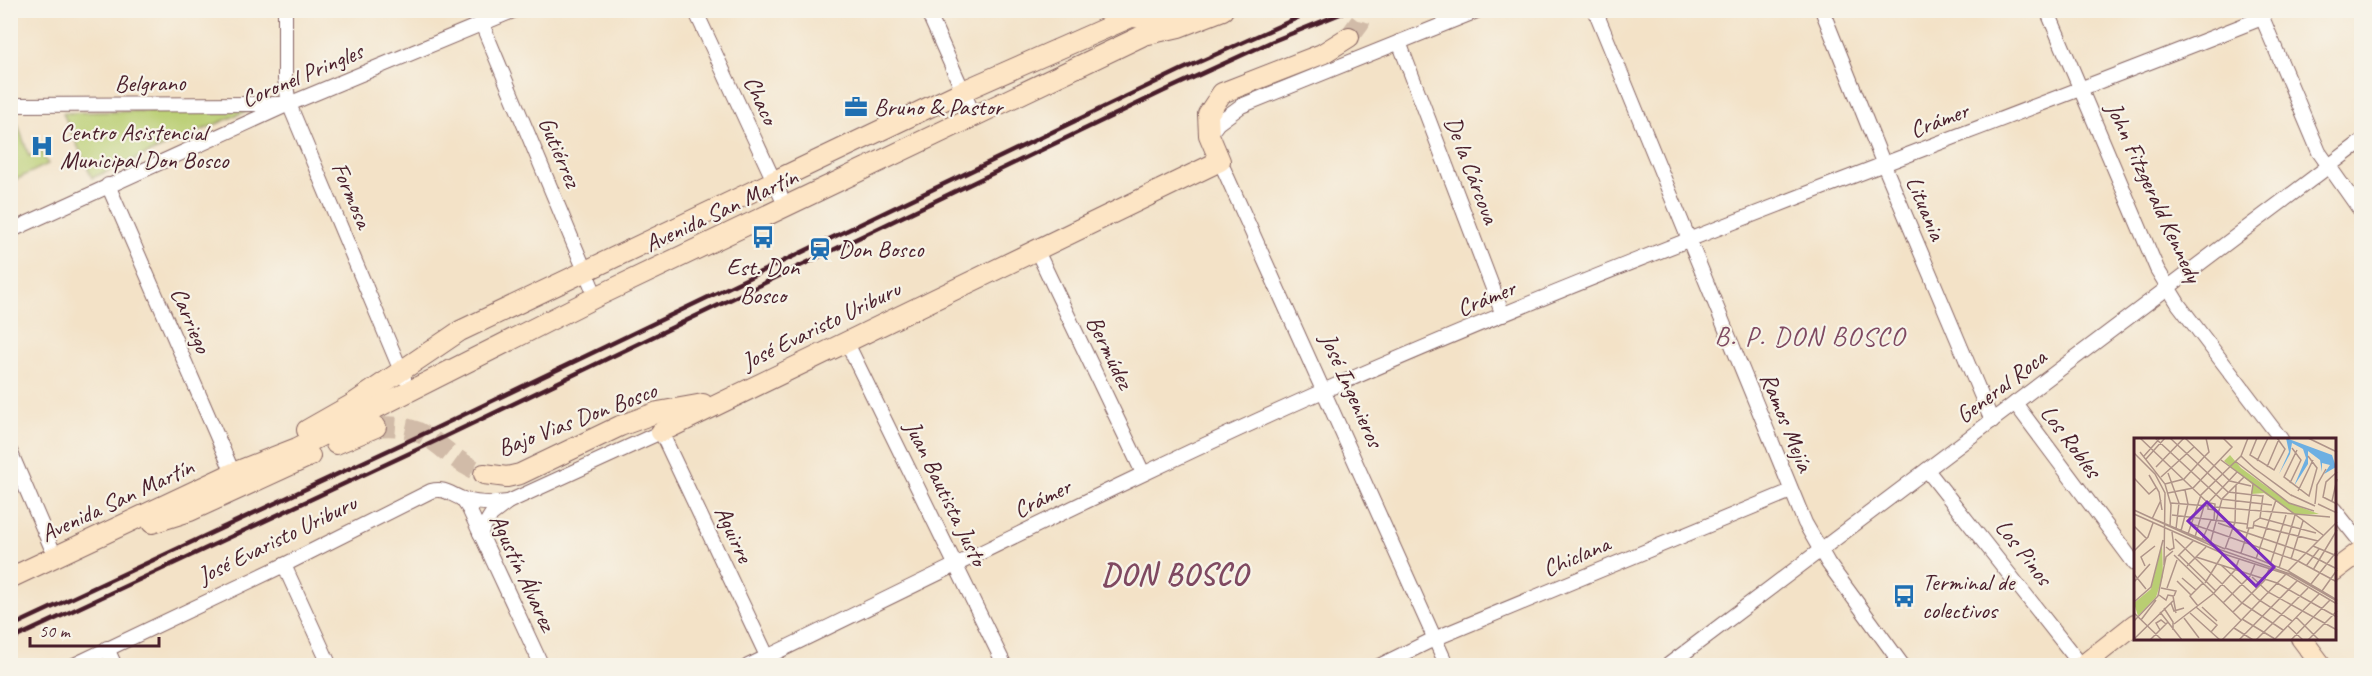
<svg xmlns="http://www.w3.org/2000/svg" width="2372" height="676" viewBox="0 0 2372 676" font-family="Caveat,sans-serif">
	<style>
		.green { fill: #b9ce72; stroke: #82764e; stroke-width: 1.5 }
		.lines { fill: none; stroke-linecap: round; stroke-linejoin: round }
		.secondary-tunnel { stroke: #d1bba8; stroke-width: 20; stroke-dasharray: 20 10; stroke-linecap: butt }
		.street-casing { stroke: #856362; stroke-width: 16 }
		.secondary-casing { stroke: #856362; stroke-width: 22 }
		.street { stroke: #fff; stroke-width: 14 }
		.secondary { stroke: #fde5c5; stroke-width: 20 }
		.rail { stroke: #4a1f2b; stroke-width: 4.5 }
		.labels { text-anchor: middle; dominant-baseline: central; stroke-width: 4.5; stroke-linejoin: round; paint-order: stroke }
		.street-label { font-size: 24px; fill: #4a1f2b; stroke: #f7f3e8 }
		.poi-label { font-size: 24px; fill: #4a1f2b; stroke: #f7f3e8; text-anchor: start }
		.quarter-label { font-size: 27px; letter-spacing: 1.5px; fill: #7f4961; stroke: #f7f3e8 }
		.district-label { font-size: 30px; font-weight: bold; letter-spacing: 1.5px; fill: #7f4961; stroke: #f7f3e8 }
		.inset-road { fill: none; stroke: #af9489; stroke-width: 1.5 }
		.view { fill: #7b2cbf; fill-opacity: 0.15; stroke: #7b2cbf; stroke-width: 3 }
		.inset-edge { fill: none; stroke: #4a1f2b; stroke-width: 3 }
	</style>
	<rect width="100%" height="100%" fill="#f7f3e8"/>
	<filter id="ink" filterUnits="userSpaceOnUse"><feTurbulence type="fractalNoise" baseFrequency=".0167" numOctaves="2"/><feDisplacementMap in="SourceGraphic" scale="12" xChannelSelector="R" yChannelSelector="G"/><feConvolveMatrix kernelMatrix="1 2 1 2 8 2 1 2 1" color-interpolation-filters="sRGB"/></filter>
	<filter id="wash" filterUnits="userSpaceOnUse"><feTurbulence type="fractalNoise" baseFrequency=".008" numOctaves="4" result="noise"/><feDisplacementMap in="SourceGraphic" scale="24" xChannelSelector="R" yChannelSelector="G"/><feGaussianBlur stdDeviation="1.35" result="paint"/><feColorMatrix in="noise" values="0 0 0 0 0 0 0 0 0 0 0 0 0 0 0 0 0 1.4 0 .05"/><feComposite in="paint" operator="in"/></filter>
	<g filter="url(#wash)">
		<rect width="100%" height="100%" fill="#f3e2c7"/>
		<!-- green -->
		<g class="green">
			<polygon points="253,108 92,178 63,113"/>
			<polygon points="10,122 17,122 29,156 41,151 48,164 11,182"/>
		</g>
	</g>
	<g filter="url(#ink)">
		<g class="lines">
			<!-- secondary-tunnel -->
			<g class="secondary-tunnel">
				<polyline points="1349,37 1360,22 1363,10"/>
				<path d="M376,427c57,-6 62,29 108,47"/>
			</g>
			<!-- street casing -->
			<g class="street-casing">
				<g id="street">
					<polyline points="285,10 285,79 289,104 404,378"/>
					<polyline points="695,10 786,207"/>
					<polyline points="927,10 974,116"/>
					<polyline points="1595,10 1805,523 1828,563 1903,666"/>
					<polyline points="1822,10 1884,165 1992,421"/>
					<polyline points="2047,10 2157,269 2179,305 2281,439"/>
					<polyline points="2259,10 2319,152 2362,213"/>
					<polyline points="482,24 596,297"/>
					<polyline points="1399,42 1503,315"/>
					<polyline points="10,105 284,104"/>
					<polyline points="1209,135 1218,123 1241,106 1479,10"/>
					<polyline points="1220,161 1447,666"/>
					<polyline points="108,185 233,473"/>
					<polyline points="10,231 289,104 515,10"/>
					<polyline points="1037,251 1143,473"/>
					<polyline points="846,341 1005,666"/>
					<polyline points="2015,403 2135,564"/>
					<polyline points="10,451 55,556"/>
					<polyline points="1927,470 2081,665"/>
					<polyline points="462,499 469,509 542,666"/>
					<polyline points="2334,509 2362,544"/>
					<polyline points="480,533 491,515 508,502"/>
					<polyline points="284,565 330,666"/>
					<polyline points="107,648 115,666"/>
					<path d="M72,666l212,-101 147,-74c14,-4 20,4 32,8 15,5 30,5 45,3l153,-70 106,224"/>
					<path d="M748,666c192,-92 381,-189 575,-275 308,-136 626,-249 939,-373"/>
					<polyline points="1379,666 1434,639 1791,491"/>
					<polyline points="1667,666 2362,141"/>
				</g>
			</g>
			<!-- secondary casing -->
			<g class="secondary-casing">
				<g id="secondary">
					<polyline points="307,430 351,405 460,331 963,91 1131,17 1160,19 1184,10"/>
					<polyline points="661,432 1220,161 1209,135 1208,114 1222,93 1322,54 1349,37"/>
					<polyline points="336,444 376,427"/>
					<polyline points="484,474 507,477 520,474 620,426 658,412 703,404"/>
					<polyline points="152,523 190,511 310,456"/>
					<polyline points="2334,571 2362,550"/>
					<polyline points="10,578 233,473 297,448 596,297 1144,35 1179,27 1223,10"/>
					<polyline points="2301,638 2322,666"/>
					<polyline points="2082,666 2135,624"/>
				</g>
			</g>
			<!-- street -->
			<use href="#street" class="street"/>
			<!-- secondary -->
			<use href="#secondary" class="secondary"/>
			<!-- rail -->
			<g class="rail">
				<polyline points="10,627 434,429 1181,70 1315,10"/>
				<polyline points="10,640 442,438 1164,91 1273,41 1350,10"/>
			</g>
		</g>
	</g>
	<!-- icons -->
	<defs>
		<g id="office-bare" transform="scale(1.8)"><path d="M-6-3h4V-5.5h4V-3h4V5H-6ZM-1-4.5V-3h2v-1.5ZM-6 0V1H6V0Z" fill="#1f6fb2" stroke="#f7f3e8" stroke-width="2.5" paint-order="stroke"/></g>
		<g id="hospital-bare" transform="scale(1.8)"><path d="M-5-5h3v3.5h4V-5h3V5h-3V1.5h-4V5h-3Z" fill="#1f6fb2" stroke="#f7f3e8" stroke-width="2.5" paint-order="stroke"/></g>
		<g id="bus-bare" transform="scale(1.8)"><path d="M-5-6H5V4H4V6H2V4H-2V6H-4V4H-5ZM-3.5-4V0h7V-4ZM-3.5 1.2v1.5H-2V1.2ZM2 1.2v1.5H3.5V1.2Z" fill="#1f6fb2" stroke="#f7f3e8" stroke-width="2.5" paint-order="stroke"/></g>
		<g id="station-bare" transform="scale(1.8)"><path d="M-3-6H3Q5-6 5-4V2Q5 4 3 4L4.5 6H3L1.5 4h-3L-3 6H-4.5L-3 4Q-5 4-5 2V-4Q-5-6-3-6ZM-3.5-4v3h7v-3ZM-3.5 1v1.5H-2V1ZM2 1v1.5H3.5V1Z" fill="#1f6fb2" stroke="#f7f3e8" stroke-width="2.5" paint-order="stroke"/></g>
	</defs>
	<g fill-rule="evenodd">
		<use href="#office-bare" x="856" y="107"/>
		<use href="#hospital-bare" x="42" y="146"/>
		<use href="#bus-bare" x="763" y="237"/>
		<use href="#station-bare" x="820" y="249"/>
		<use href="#bus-bare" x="1904" y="596"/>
	</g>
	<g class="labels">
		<!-- street labels -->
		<g class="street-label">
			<text transform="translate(302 75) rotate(-23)">Coronel Pringles</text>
			<text transform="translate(150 83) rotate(-1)">Belgrano</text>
			<text transform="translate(761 100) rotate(65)">Chaco</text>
			<text transform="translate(1939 120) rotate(-21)">Crámer</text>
			<text transform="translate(560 152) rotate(67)">Gutiérrez</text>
			<text transform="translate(1472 170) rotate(69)">De la Cárcova</text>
			<text transform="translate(2154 192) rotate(65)">John Fitzgerald Kennedy</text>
			<text transform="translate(352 195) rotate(67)">Formosa</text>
			<text transform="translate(1926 208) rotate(67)">Lituania</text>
			<text transform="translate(721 210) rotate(-25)">Avenida San Martín</text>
			<text transform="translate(1486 298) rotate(-22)">Crámer</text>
			<text transform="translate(191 320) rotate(67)">Carriego</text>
			<text transform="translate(821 325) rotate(-26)">José Evaristo Uriburu</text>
			<text transform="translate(1110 352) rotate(64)">Bermúdez</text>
			<text transform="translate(2001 386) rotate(-37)">General Roca</text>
			<text transform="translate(1352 390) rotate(66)">José Ingenieros</text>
			<text transform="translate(577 419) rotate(-21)">Bajo Vias Don Bosco</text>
			<text transform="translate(1787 422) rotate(68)">Ramos Mejía</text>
			<text transform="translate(2071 441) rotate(53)">Los Robles</text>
			<text transform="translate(946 493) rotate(64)">Juan Bautista Justo</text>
			<text transform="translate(1042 498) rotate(-26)">Crámer</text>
			<text transform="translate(117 500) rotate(-25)">Avenida San Martín</text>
			<text transform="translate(734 534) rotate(65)">Aguirre</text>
			<text transform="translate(277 539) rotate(-26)">José Evaristo Uriburu</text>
			<text transform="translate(2024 552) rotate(52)">Los Pinos</text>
			<text transform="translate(1576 556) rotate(-23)">Chiclana</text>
			<text transform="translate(523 572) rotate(65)">Agustín Álvarez</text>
		</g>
		<!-- poi labels -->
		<g class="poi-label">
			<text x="874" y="107">Bruno &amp; Pastor</text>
			<text x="60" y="132">Centro Asistencial<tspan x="60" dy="28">Municipal Don Bosco</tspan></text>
			<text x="838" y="249">Don Bosco</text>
			<text x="763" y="267" text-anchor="middle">Est. Don<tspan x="763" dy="28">Bosco</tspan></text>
			<text x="1922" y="582">Terminal de<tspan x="1922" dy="28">colectivos</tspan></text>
		</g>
		<!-- quarter labels -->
		<g class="quarter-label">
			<text x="1810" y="336">B. P. DON BOSCO</text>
		</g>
		<!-- district labels -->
		<g class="district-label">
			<text x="1175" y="574">DON BOSCO</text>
		</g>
	</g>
	<!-- overview -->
	<g transform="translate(2134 438)">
		<rect width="202" height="202" fill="#f3e2c7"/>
		<path d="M96,17l11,13 48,35 30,11 -23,1 -32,-22 -13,1 2,-9 -29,-24zM28,105l1,33 -7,21 -18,19 -4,-13 17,-14z" fill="#b9ce72"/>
		<path d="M152,0l46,17 4,12 -12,7 6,-9 -8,-2v9l-2,-12 -12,-9v13l-14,22 12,-28 -3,-9 -11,-6 -2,11 -11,20 10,-22z" fill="#6dafe2"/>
		<path class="inset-road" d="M6,0l68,65M21,0l66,61 51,6M36,0l58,54 34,4M51,0l45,43 21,5M114,0l-7,18 14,13M123,0l-7,17 24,15 11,-21 -8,-11M174,0l29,14M163,12l-13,27 25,19 8,-28 -9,-12M6,14l25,32 6,21 -1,22M0,15l21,21 10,19 -1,72M10,18l16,-18M12,21l19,-21M87,22l102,75M101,23l54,42 25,8M123,23l11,-23M22,29l28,-29M133,29l12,-28M120,30l38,28M203,34l-11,10 -3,15 14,7M34,35l11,30 -3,26M15,37l10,17 3,18M27,39l33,-30M0,40l15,16 8,-7M156,45l11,-23 -9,-12M31,46l19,-5 20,-22 5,-5 -3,-14M119,46l-6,44h6l1,-6 6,-4 3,-23M164,53l15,-31M34,55l25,-5 39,-41 -9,-9M157,57l24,11M198,63l5,-22M37,65l37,3M76,65l5,1 -1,16M181,66l2,-19 9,-16M184,66l19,9M81,69l115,10M0,72l87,40 69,24 47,27M81,72l-7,-1v-6l29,-31M0,76l90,40 62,20 51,30M38,77l75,9M15,79l76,32M126,80l56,15M18,81l9,-19M84,85l88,30 31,16M58,86l106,37 39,21M119,87l65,16M0,88l13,13M47,93l7,-27 -3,-14M54,96l13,-39 40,-39M61,99l9,-31M41,101l67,64 41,27M68,102l9,-20M76,106l12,-45 22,-22M179,108l24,10M32,109l4,3 4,-2 -2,-16M91,110l30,10M91,111l10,-27 1,-37M0,113l14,-14 5,-14M107,115l8,-25M40,117l67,65M45,117l37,36M44,118l15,-15M62,119l81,26 60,34M121,120l33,13 49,29M122,121l20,-59M157,121l12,-38M87,127l38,35 33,21M136,127l16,-50M11,128l-4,-9 14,-11M53,128l19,-19M172,128l13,-17M145,130l16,-53M179,132l24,-40M154,133l49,-49M0,136l12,15M118,139l16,15 69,38M48,140l14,12M43,143l14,14M0,144l16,-18M71,145l18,-29M177,146l26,-33M27,150l15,3 -2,5M33,150l10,-28M188,153l15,-21M25,157l7,5 2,-5 5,1 3,17M0,164l17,-15 12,-47M37,165l3,8 10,-3M89,165l27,-27 5,-12M64,168l-8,-10 13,-13M62,169l21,18 -6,7M68,169l15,14M30,170l9,14v8M26,174l22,28M99,174l31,-31 5,-12M0,175l28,27M56,175l30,27M162,179l23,23M50,180l15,20M108,181l33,20M7,182l15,-20M0,183l24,-25 8,-39 7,-6M40,186l39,-30 22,-24 4,-11M154,188l15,14M100,190l19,12M26,192l-4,-7 5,-3 5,4M0,201l40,-39M16,202l18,-18M88,202l64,-66M105,202l58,-59M122,202l52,-52M140,202l45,-46M157,202l39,-40M174,202l29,-29"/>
		<path class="view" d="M73,64l67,65 -18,19 -68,-65z"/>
		<rect width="202" height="202" class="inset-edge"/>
	</g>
	<!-- margin -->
	<rect width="2372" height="676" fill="none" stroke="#f7f3e8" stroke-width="36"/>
	<!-- scale -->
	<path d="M30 637v9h129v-9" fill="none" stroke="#4a1f2b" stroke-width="3"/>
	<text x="39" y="637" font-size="18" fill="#4a1f2b" stroke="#f7f3e8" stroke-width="4.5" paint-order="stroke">50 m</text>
</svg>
